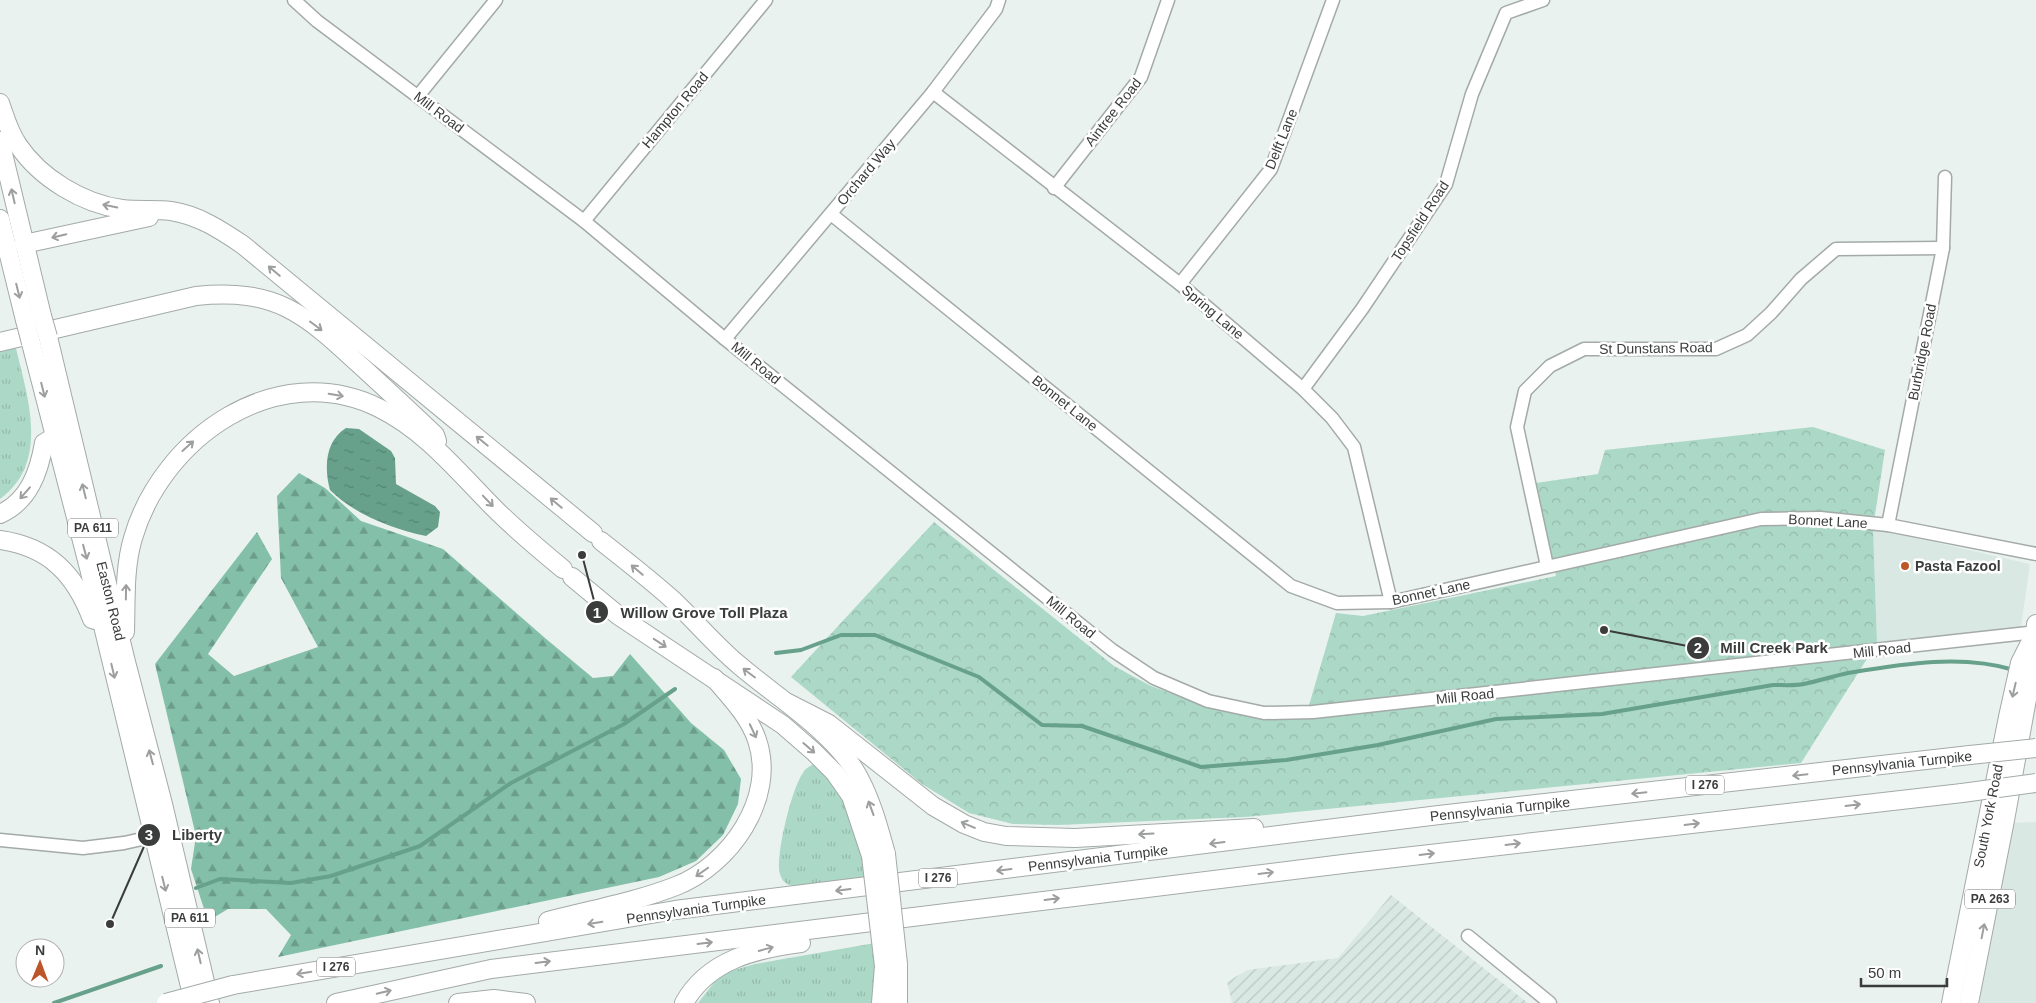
<svg xmlns="http://www.w3.org/2000/svg" width="2036" height="1003" viewBox="0 0 2036 1003" font-family="Arial,sans-serif">
	<style>
		.built { fill: #d9e8e2 }
		.industrial { fill: url(#industrial-furrows) }
		.grass { fill: url(#grass-tufts) }
		.forest { fill: url(#forest-firs) }
		.park { fill: url(#park-crowns) }
		.water { fill: url(#water-ripples) }
		.lines { fill: none; stroke-linecap: round; stroke-linejoin: round }
		.stream { stroke: #67a18c; stroke-width: 4 }
		.minor-casing { stroke: #a3aaa7; stroke-width: 15 }
		.highway-casing { stroke: #a3aaa7; stroke-width: 20 }
		.minor { stroke: #fff; stroke-width: 12 }
		.highway { stroke: #fff; stroke-width: 18 }
		.highway-bridge-casing { stroke: #a3aaa7; stroke-width: 20; stroke-linecap: butt }
		.highway-bridge { stroke: #fff; stroke-width: 18 }
		.oneway { stroke: #9d9e9e }
		.poi-dot { fill: #bc562a; stroke: #fff; stroke-width: 2 }
		.labels { text-anchor: middle; dominant-baseline: central; stroke-width: 5; stroke-linejoin: round; paint-order: stroke }
		.shield { fill: #fff; stroke: #767776; stroke-width: 1 }
		.shield-label { font-size: 12px; font-weight: bold; fill: #3b3d3c }
		.street-label { font-size: 14px; fill: #3b3d3c; stroke: #fff }
		.poi-label { font-size: 14px; font-weight: bold; fill: #3b3d3c; stroke: #fff; text-anchor: start }
		.leader { fill: none; stroke: #3b3d3c; stroke-width: 2 }
		.callout-dot { fill: #3b3d3c; stroke: #fff; stroke-width: 2 }
		.mark-label { font-size: 15px; text-anchor: middle; font-weight: bold; fill: #fff }
		.callout-label { font-size: 15px; text-anchor: middle; font-weight: bold; fill: #3b3d3c; stroke: #fff; stroke-width: 5; stroke-linejoin: round; paint-order: stroke }
	</style>
	<defs>
		<pattern id="industrial-furrows" width="10" height="10" patternUnits="userSpaceOnUse" patternTransform="scale(1.25)"><rect width="10" height="10" fill="#d9e8e2"/><path d="M-1 1l2-2M0 10L10 0M9 11l2-2" fill="none" stroke="#bbc8c3"/></pattern>
		<pattern id="grass-tufts" width="24" height="20" patternUnits="userSpaceOnUse" patternTransform="scale(1.25)"><rect width="24" height="20" fill="#acd8c7"/><path d="M3 7l-1-3M5 7V3M7 7l1-3M15 17l-1-3M17 17v-4M19 17l1-3" fill="none" stroke="#95baac"/></pattern>
		<pattern id="forest-firs" width="22" height="20" patternUnits="userSpaceOnUse" patternTransform="scale(1.25)"><rect width="22" height="20" fill="#83bfa9"/><path d="M5 1l3.5 6h-7zM16 11l3.5 6h-7z" fill="#6c9c8b"/></pattern>
		<pattern id="park-crowns" width="20" height="18" patternUnits="userSpaceOnUse" patternTransform="scale(1.25)"><rect width="20" height="18" fill="#acd8c7"/><path d="M2 6a3 3 0 1 1 6 0M12 15a3 3 0 1 1 6 0" fill="none" stroke="#95baac"/></pattern>
		<pattern id="water-ripples" width="26" height="14" patternUnits="userSpaceOnUse" patternTransform="scale(1.25)"><rect width="26" height="14" fill="#67a18c"/><path d="M2 4q2-2 4 0t4 0M15 11q2-2 4 0t4 0" fill="none" stroke="#568474"/></pattern>
	</defs>
	<rect width="100%" height="100%" fill="#eaf2ef"/>
	<!-- built -->
	<g class="built">
		<polygon points="1873,528 2030,564 2021,627 1877,643"/>
		<polygon points="2036,822 2036,1003 1979,1003 2011,823"/>
	</g>
	<!-- industrial -->
	<polygon class="industrial" points="1391,895 1528,1003 1232,1003 1227,982 1247,970 1338,958"/>
	<!-- grass -->
	<g class="grass">
		<path d="M15,344c12,52 36,118 -15,155v-151z"/>
		<path d="M812,765h5l23,25 30,89c-16,2 -68,12 -81,6 -4,-2 -8,-6 -9,-11 -5,-17 12,-87 23,-101 2,-4 5,-6 9,-8z"/>
		<polygon points="875,943 874,994 871,1003 698,1003 716,980 730,971 755,964"/>
	</g>
	<!-- forest -->
	<polygon class="forest" points="299,473 325,488 361,521 443,549 545,638 593,678 613,676 630,654 691,723 724,750 741,779 738,804 723,835 696,861 659,877 278,957 291,935 266,909 228,909 208,921 191,869 196,836 155,664 257,532 272,559 208,654 234,676 318,647 281,578 277,496"/>
	<!-- park -->
	<polygon class="park" points="1813,427 1885,450 1873,528 1877,643 1801,763 1245,817 1058,825 1013,824 969,813 922,784 791,677 934,522 1114,666 1151,686 1214,709 1250,717 1305,719 1336,613 1363,616 1556,576 1536,483 1598,474 1605,450"/>
	<!-- water -->
	<path class="water" d="M346,428l13,1 32,22 4,7 1,26 39,22 5,6 -2,15 -12,9c-34,-7 -72,-22 -96,-46 -6,-22 -5,-49 16,-62z"/>
	<g class="lines">
		<!-- stream -->
		<g class="stream">
			<path d="M776,653l25,-3 40,-15h34l104,42 63,48 40,1 119,41 85,-7 92,-15 118,-26 106,-5 171,-29c10,0 21,1 31,-1 15,-3 29,-8 44,-11 55,-9 113,-19 166,-3"/>
			<polyline points="196,888 220,879 291,883 331,876 420,846 511,783 624,724 675,689"/>
			<polyline points="54,1003 161,966"/>
		</g>
		<!-- minor casing -->
		<g class="minor-casing">
			<g id="minor">
				<polyline points="294,0 317,21 584,221 725,339 1112,650 1154,678 1208,701 1264,713 1313,712 2036,632"/>
				<polyline points="933,92 1180,284 1303,389 1332,418 1354,447 1391,602"/>
				<polyline points="418,96 496,0"/>
				<polyline points="1054,188 1141,77 1168,0"/>
				<polyline points="831,214 1291,586 1337,603 1391,602 1761,519 1820,518 1888,525 2036,554"/>
				<polyline points="584,221 766,0"/>
				<polyline points="1180,284 1271,169 1333,0"/>
				<polyline points="725,339 933,92 996,9 999,0"/>
				<polyline points="1303,389 1362,309 1446,184 1472,94 1506,13 1543,0"/>
				<polyline points="1888,525 1943,248 1945,177"/>
				<polyline points="1547,566 1517,427 1525,391 1550,366 1584,349 1716,349 1747,335 1771,313 1801,279 1836,249 1943,248"/>
				<polyline points="0,840 83,848 124,843 160,835"/>
				<polyline points="1468,936 1550,1003"/>
			</g>
		</g>
		<!-- highway casing -->
		<g class="highway-casing">
			<g id="highway">
				<path d="M0,103c5,14 9,29 18,42 22,33 65,59 104,64 16,2 33,0 49,2 27,4 50,19 72,34l350,288"/>
				<polyline points="0,141 42,316"/>
				<polyline points="0,219 25,320"/>
				<polyline points="24,244 149,217"/>
				<polyline points="48,337 125,658 163,804 210,1003"/>
				<path d="M0,342l196,-46c80,-8 108,17 164,69 25,23 50,46 75,70l2,6"/>
				<polyline points="31,343 89,568 194,1003"/>
				<path d="M0,514c29,-13 39,-42 44,-71l10,-6"/>
				<path d="M0,540c49,7 75,34 92,79l3,1"/>
				<path d="M601,541c25,20 50,39 73,60 22,21 42,45 65,64 36,31 90,64 115,104 16,26 24,56 32,85"/>
				<polyline points="572,577 619,616 783,725 814,752 835,773 851,796 871,856"/>
				<path d="M125,632c1,-31 -1,-64 8,-94 29,-100 143,-181 246,-130 47,23 80,65 116,101 22,22 45,41 68,60"/>
				<polyline points="788,703 829,724 933,806 964,824 984,832 1006,836 1075,838 1254,828"/>
				<path d="M548,921c42,-11 87,-19 128,-35 54,-21 101,-88 81,-146 -8,-24 -27,-43 -43,-62"/>
				<polyline points="233,985 675,910 1439,815 1970,755"/>
				<polyline points="336,1003 491,969 1351,863 1962,793"/>
				<polyline points="458,1003 494,999 526,1003"/>
				<path d="M684,1003c24,-43 71,-54 117,-60"/>
				<polyline points="881,1003 884,966"/>
				<polyline points="898,1003 898,964"/>
				<polyline points="1951,1003 2008,717 2020,663 2030,643"/>
				<polyline points="1969,1003 2005,820 2033,666 2036,624"/>
			</g>
		</g>
		<!-- minor -->
		<use href="#minor" class="minor"/>
		<!-- highway -->
		<use href="#highway" class="highway"/>
		<!-- highway-bridge casing -->
		<g class="highway-bridge-casing">
			<g id="highway-bridge">
				<polyline points="42,316 48,337"/>
				<polyline points="25,320 31,343"/>
				<polyline points="1970,755 2036,748"/>
				<polyline points="1962,793 2036,783"/>
				<polyline points="886,854 898,964"/>
				<polyline points="871,856 884,966"/>
				<polyline points="166,1003 233,985"/>
			</g>
		</g>
		<!-- highway-bridge -->
		<use href="#highway-bridge" class="highway-bridge"/>
	</g>
	<!-- one-way arrows -->
	<defs><path id="oneway-shaft" d="M-6 0H5M1.5-3L5.5 0L1.5 3" fill="none" stroke-width="1.6" stroke-linecap="round" stroke-linejoin="round" transform="scale(1.25)"/></defs>
	<g class="oneway">
		<use href="#oneway-shaft" transform="translate(13 196) rotate(-103)"/>
		<use href="#oneway-shaft" transform="translate(110 206) rotate(-168)"/>
		<use href="#oneway-shaft" transform="translate(59 236) rotate(167)"/>
		<use href="#oneway-shaft" transform="translate(274 271) rotate(-140)"/>
		<use href="#oneway-shaft" transform="translate(18 291) rotate(76)"/>
		<use href="#oneway-shaft" transform="translate(316 326) rotate(37)"/>
		<use href="#oneway-shaft" transform="translate(43 390) rotate(76)"/>
		<use href="#oneway-shaft" transform="translate(336 395) rotate(10)"/>
		<use href="#oneway-shaft" transform="translate(482 441) rotate(-141)"/>
		<use href="#oneway-shaft" transform="translate(188 446) rotate(-42)"/>
		<use href="#oneway-shaft" transform="translate(84 491) rotate(-104)"/>
		<use href="#oneway-shaft" transform="translate(25 493) rotate(131)"/>
		<use href="#oneway-shaft" transform="translate(488 501) rotate(46)"/>
		<use href="#oneway-shaft" transform="translate(556 503) rotate(-140)"/>
		<use href="#oneway-shaft" transform="translate(85 552) rotate(75)"/>
		<use href="#oneway-shaft" transform="translate(637 570) rotate(-140)"/>
		<use href="#oneway-shaft" transform="translate(126 592) rotate(-89)"/>
		<use href="#oneway-shaft" transform="translate(660 643) rotate(33)"/>
		<use href="#oneway-shaft" transform="translate(113 671) rotate(77)"/>
		<use href="#oneway-shaft" transform="translate(749 673) rotate(-143)"/>
		<use href="#oneway-shaft" transform="translate(2014 690) rotate(103)"/>
		<use href="#oneway-shaft" transform="translate(753 731) rotate(65)"/>
		<use href="#oneway-shaft" transform="translate(809 748) rotate(41)"/>
		<use href="#oneway-shaft" transform="translate(151 757) rotate(-105)"/>
		<use href="#oneway-shaft" transform="translate(1800 775) rotate(174)"/>
		<use href="#oneway-shaft" transform="translate(1639 793) rotate(174)"/>
		<use href="#oneway-shaft" transform="translate(1853 805) rotate(-7)"/>
		<use href="#oneway-shaft" transform="translate(871 808) rotate(-110)"/>
		<use href="#oneway-shaft" transform="translate(1692 824) rotate(-7)"/>
		<use href="#oneway-shaft" transform="translate(968 825) rotate(-157)"/>
		<use href="#oneway-shaft" transform="translate(1146 834) rotate(177)"/>
		<use href="#oneway-shaft" transform="translate(1217 843) rotate(173)"/>
		<use href="#oneway-shaft" transform="translate(1513 844) rotate(-7)"/>
		<use href="#oneway-shaft" transform="translate(1427 854) rotate(-7)"/>
		<use href="#oneway-shaft" transform="translate(1004 870) rotate(173)"/>
		<use href="#oneway-shaft" transform="translate(702 872) rotate(145)"/>
		<use href="#oneway-shaft" transform="translate(1266 873) rotate(-7)"/>
		<use href="#oneway-shaft" transform="translate(164 884) rotate(76)"/>
		<use href="#oneway-shaft" transform="translate(843 890) rotate(173)"/>
		<use href="#oneway-shaft" transform="translate(1052 899) rotate(-7)"/>
		<use href="#oneway-shaft" transform="translate(595 923) rotate(171)"/>
		<use href="#oneway-shaft" transform="translate(1983 931) rotate(-79)"/>
		<use href="#oneway-shaft" transform="translate(705 943) rotate(-7)"/>
		<use href="#oneway-shaft" transform="translate(766 949) rotate(-15)"/>
		<use href="#oneway-shaft" transform="translate(199 956) rotate(-103)"/>
		<use href="#oneway-shaft" transform="translate(543 962) rotate(-7)"/>
		<use href="#oneway-shaft" transform="translate(304 973) rotate(170)"/>
		<use href="#oneway-shaft" transform="translate(384 992) rotate(-13)"/>
	</g>
	<!-- markers -->
	<circle class="poi-dot" cx="1905" cy="566" r="5"/>
	<g class="labels">
		<!-- shield labels -->
		<g class="shield">
			<rect x="68" y="518.5" width="50" height="19" rx="4"/>
			<rect x="1686" y="775.5" width="38" height="19" rx="4"/>
			<rect x="919" y="868.5" width="38" height="19" rx="4"/>
			<rect x="1965" y="889.5" width="50" height="19" rx="4"/>
			<rect x="165" y="908.5" width="50" height="19" rx="4"/>
			<rect x="317" y="957.5" width="38" height="19" rx="4"/>
		</g>
		<g class="shield-label">
			<text x="93" y="528">PA 611</text>
			<text x="1705" y="785">I 276</text>
			<text x="938" y="878">I 276</text>
			<text x="1990" y="899">PA 263</text>
			<text x="190" y="918">PA 611</text>
			<text x="336" y="967">I 276</text>
		</g>
		<!-- street labels -->
		<g class="street-label">
			<text transform="translate(675 110) rotate(-50)">Hampton Road</text>
			<text transform="translate(439 112) rotate(37)">Mill Road</text>
			<text transform="translate(1113 112) rotate(-52)">Aintree Road</text>
			<text transform="translate(1281 139) rotate(-68)">Delft Lane</text>
			<text transform="translate(866 172) rotate(-50)">Orchard Way</text>
			<text transform="translate(1420 221) rotate(-57)">Topsfield Road</text>
			<text transform="translate(1213 312) rotate(40)">Spring Lane</text>
			<text transform="translate(1656 348) rotate(-1)">St Dunstans Road</text>
			<text transform="translate(1922 352) rotate(-79)">Burbridge Road</text>
			<text transform="translate(756 363) rotate(39)">Mill Road</text>
			<text transform="translate(1065 403) rotate(39)">Bonnet Lane</text>
			<text transform="translate(1828 521) rotate(3)">Bonnet Lane</text>
			<text transform="translate(1431 592) rotate(-12)">Bonnet Lane</text>
			<text transform="translate(111 601) rotate(76)">Easton Road</text>
			<text transform="translate(1071 617) rotate(39)">Mill Road</text>
			<text transform="translate(1882 650) rotate(-6)">Mill Road</text>
			<text transform="translate(1465 696) rotate(-6)">Mill Road</text>
			<text transform="translate(1902 763) rotate(-6)">Pennsylvania Turnpike</text>
			<text transform="translate(1500 809) rotate(-6)">Pennsylvania Turnpike</text>
			<text transform="translate(1988 816) rotate(-79)">South York Road</text>
			<text transform="translate(1098 858) rotate(-7)">Pennsylvania Turnpike</text>
			<text transform="translate(696 909) rotate(-8)">Pennsylvania Turnpike</text>
		</g>
		<!-- poi labels -->
		<g class="poi-label">
			<text x="1915" y="566">Pasta Fazool</text>
		</g>
	</g>
	<!-- callouts -->
	<path class="leader" d="M582 555L597 612M1604 630L1698 648M110 924L149 835"/>
	<g class="callout-dot">
		<circle cx="582" cy="555" r="5"/>
		<circle cx="1604" cy="630" r="5"/>
		<circle cx="110" cy="924" r="5"/>
		<circle cx="597" cy="612" r="12"/>
		<circle cx="1698" cy="648" r="12"/>
		<circle cx="149" cy="835" r="12"/>
	</g>
	<g class="mark-label">
		<text x="597" y="618">1</text>
		<text x="1698" y="653">2</text>
		<text x="149" y="840">3</text>
	</g>
	<g class="callout-label">
		<text x="704" y="618">Willow Grove Toll Plaza</text>
		<text x="1774" y="653">Mill Creek Park</text>
		<text x="197" y="840">Liberty</text>
	</g>
	<!-- north arrow -->
	<g transform="translate(40 963) rotate(1)"><circle r="24" fill="#ffffff" stroke="#b1b1b1"/>
	<path d="M0-4L9 19L0 12L-9 19Z" fill="#bc562a"/>
	<text y="-8" font-size="14" font-weight="bold" text-anchor="middle" fill="#3b3d3c">N</text>
	</g>
	<!-- scale -->
	<path d="M1861 978v8h86v-8" fill="none" stroke="#3b3d3c" stroke-width="2.5"/>
	<text x="1868" y="978" font-size="15" fill="#3b3d3c" stroke="#ffffff" stroke-width="4" paint-order="stroke">50 m</text>
</svg>
